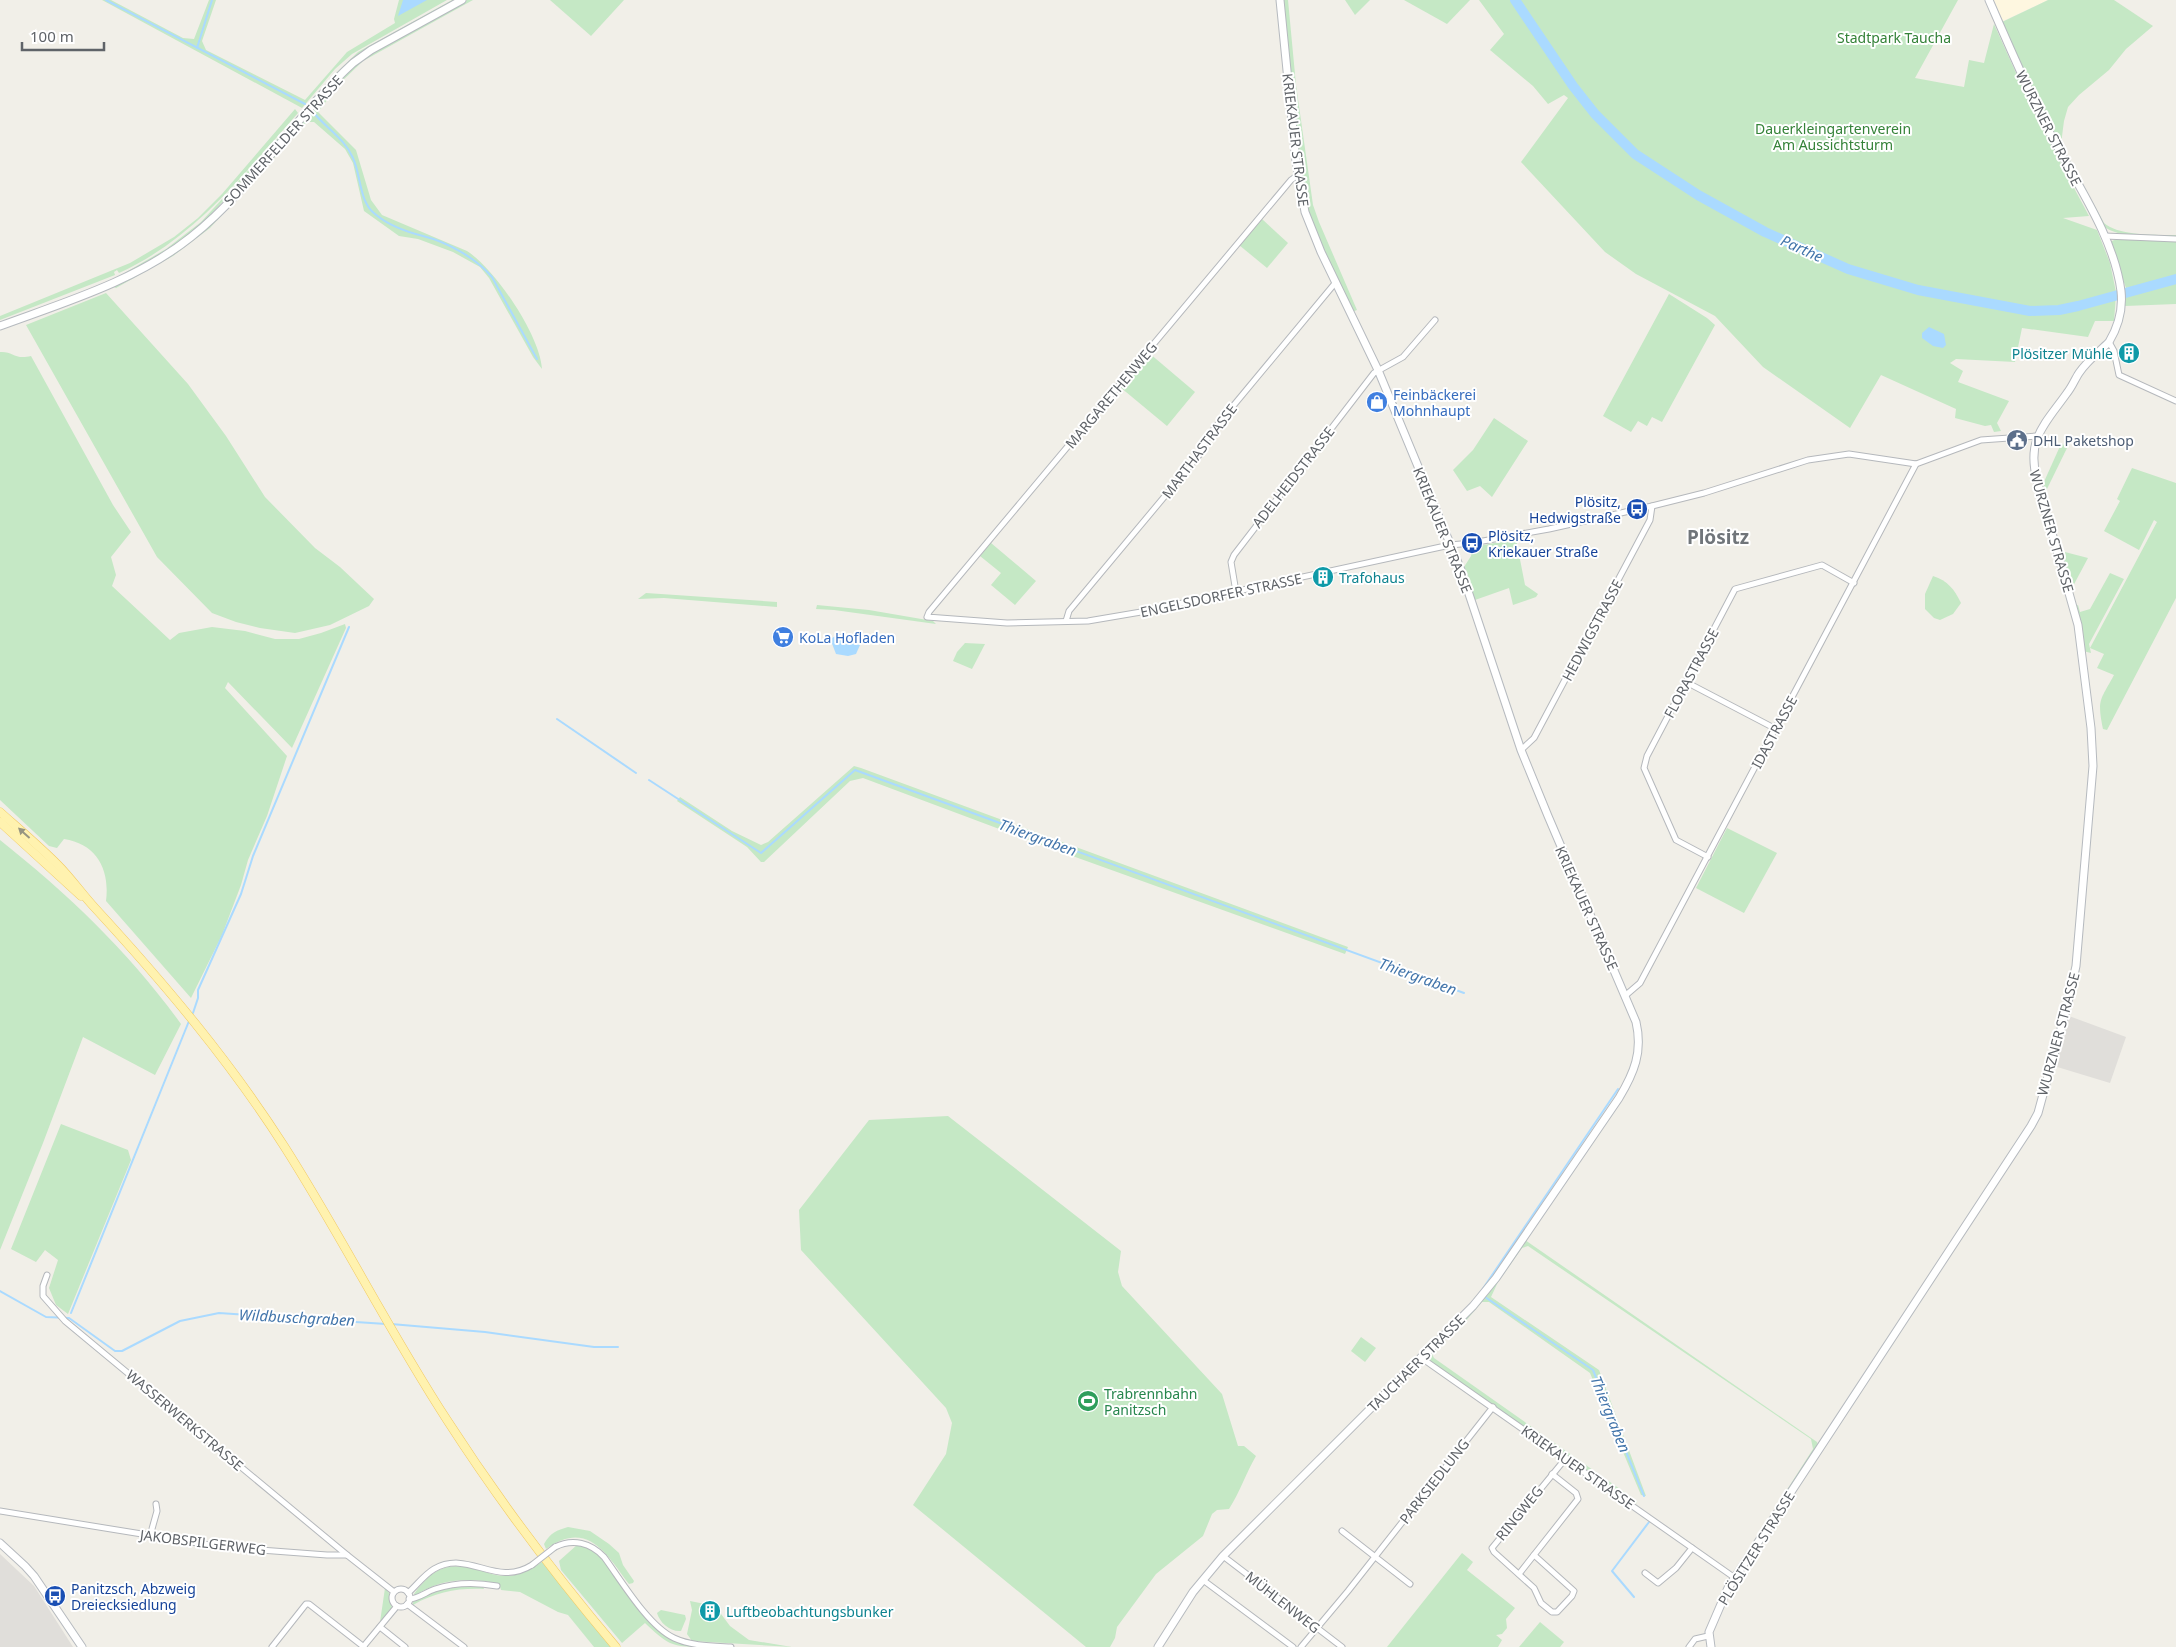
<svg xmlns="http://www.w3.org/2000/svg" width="2176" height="1647" viewBox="0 0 2176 1647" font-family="'Noto Sans',sans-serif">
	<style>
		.commercial { fill: #fef7e0 }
		.industrial { fill: #e0deda }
		.green { fill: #c5e8c5 }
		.water { fill: #aadaff }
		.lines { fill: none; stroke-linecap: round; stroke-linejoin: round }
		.stream { stroke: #aadaff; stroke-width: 2 }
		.river { stroke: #aadaff; stroke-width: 10 }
		.street-casing { stroke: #b5b8bc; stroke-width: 7 }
		.secondary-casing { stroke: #b6babf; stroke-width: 9 }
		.primary-casing { stroke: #f2c960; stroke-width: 9 }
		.street { stroke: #fff; stroke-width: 5 }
		.secondary { stroke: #fff; stroke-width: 7 }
		.primary { stroke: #fff2af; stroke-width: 8 }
		.street-bridge-casing { stroke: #b5b8bc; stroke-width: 7; stroke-linecap: butt }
		.street-bridge { stroke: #fff; stroke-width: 5 }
		.oneway { fill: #979581 }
		.labels { text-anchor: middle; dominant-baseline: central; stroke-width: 4; stroke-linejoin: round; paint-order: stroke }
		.park-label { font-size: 14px; fill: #348238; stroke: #fff }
		.street-label { font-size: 14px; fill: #5f6368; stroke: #fff }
		.culture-label { font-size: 14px; fill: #0d838f; stroke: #fff; text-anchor: start }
		.shop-label { font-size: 14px; fill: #366cbe; stroke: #fff; text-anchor: start }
		.service-label { font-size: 14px; fill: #4e5e75; stroke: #fff; text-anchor: start }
		.transit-label { font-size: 14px; fill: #164399; stroke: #fff; text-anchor: start }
		.leisure-label { font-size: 14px; fill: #27864d; stroke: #fff; text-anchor: start }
		.water-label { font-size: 15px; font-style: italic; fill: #4174aa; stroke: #fff }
		.district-label { font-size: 19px; font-weight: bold; fill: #70757a; stroke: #fff }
	</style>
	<rect width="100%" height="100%" fill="#f1efe8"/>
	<!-- commercial -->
	<polygon class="commercial" points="1994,0 2048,0 2003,21"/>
	<!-- industrial -->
	<g class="industrial">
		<polygon points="2069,1016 2126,1037 2110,1083 2054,1066"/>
		<polygon points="0,1554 34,1586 73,1647 0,1647"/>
	</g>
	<!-- green -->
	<g class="green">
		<polygon points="102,0 111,0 183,38 194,39 209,0 216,0 202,41 206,50 305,100 347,52 395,23 394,19 399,0 447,0 352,54 335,69 302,108"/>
		<polygon points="452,0 457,0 359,54 306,110 304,109 333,76 358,52"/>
		<path d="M467,0h6l-110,61 -23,22 -22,29 38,38 15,50 11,15 85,36c28,18 73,84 75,118l-9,-12 -44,-79 -9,-11 -27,-15 -35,-13 -19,-3 -35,-25 -11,-48 -8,-14 -31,-27h-7l-97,106 -37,28 -57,32 -4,-2 60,-32 95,-91 72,-82 23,-22z"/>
		<polygon points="550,0 624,0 591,36"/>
		<polygon points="1283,0 1288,0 1296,85 1313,205 1319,222 1357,310 1352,312 1314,231 1302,194"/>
		<polygon points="1345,0 1370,0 1355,15"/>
		<polygon points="1404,0 1470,0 1447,24"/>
		<polygon points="1479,0 1958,0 1915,78 1964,87 1969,60 1984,63 1994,24 2034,113 2089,216 2063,218 2097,230 2110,263 2116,292 2085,304 2116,295 2114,321 2095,321 2088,337 2022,328 2015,362 1956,359 1950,363 1963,371 1958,382 2009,401 1997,423 2001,431 1994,432 1991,425 1985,426 1955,418 1956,409 1881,375 1850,428 1763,367 1715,316 1636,274 1605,252 1521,162 1568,98 1564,95 1548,104 1533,86 1490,50 1504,34"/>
		<path d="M2048,0h66l39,26 -27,23 -17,21 -30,25 -11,12 -4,14 -3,23 43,79c15,13 52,12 72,12v3c-21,-1 -56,1 -73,-12l-62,-117 -39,-87z"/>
		<path d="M295,109l3,4c-53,60 -104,126 -179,160l-2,-3 -3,2 1,3 -115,45v-4l130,-53 44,-26 24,-19 24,-24z"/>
		<polygon points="300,114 300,117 204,222 169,250 122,276 121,275 166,249 201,222"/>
		<polygon points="1262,219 1288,243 1267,268 1239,245"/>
		<polygon points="2119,238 2176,242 2176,278 2126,288 2111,245 2112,241"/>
		<polygon points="2176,282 2176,304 2125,306 2125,295"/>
		<polygon points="106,293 188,384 226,436 265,497 315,548 340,567 374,599 369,606 330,625 295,633 260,628 236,622 212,613 157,557 26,325"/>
		<polygon points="1669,294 1707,318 1715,325 1662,422 1652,417 1647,426 1638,421 1631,432 1603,416"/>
		<path d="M0,352c13,-1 14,8 31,4l82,149 18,27 -20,25 5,18 -4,11 58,54 9,-7 33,-6 33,4 30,8h24l22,-6 24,-9 1,4 -54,120 -64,-66 -3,6 62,68 -20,60 -19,44 -7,25 -19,50 -31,63 -85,-97c4,-31 -9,-57 -42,-62l-7,9 -8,-2 -49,-46z"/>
		<polygon points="1149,353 1195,392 1167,426 1120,387"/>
		<polygon points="1494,418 1528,441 1492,497 1480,486 1467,491 1453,470 1473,450"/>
		<polygon points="2061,444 2068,446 2046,491 2043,484"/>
		<path d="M2132,468l44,15v115l-69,132 -4,-1c-6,-30 -3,-28 11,-54l-17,-7 7,-14 -14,-6 67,-126 -3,-2 -15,30 -35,-19 16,-30 -3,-2z"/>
		<polygon points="1516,539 1525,585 1538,594 1536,597 1513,605 1509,588 1475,600 1464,567 1471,556 1473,547"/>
		<polygon points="991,543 1036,581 1015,605 991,585 1001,573 980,556"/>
		<polygon points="2061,551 2088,558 2072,588"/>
		<polygon points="2110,573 2124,579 2089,644 2091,653 2083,651 2076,606 2078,605 2080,612 2090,609"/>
		<path d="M1933,576c15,5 21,13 28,27l-8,11 -13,6 -6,-2 -9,-9v-15z"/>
		<polygon points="646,593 777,602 777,607 664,598 638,599"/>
		<polygon points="817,605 869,610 933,621 936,624 834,610 816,609"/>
		<polygon points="965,643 985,644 972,669 953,661 957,652"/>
		<polygon points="854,766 861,768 1348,947 1345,954 1053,849 863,778 850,781 764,862 761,862 747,847 677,801 680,797 732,831 761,845 768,842"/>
		<polygon points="1727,828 1777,853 1744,913 1696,888"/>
		<path d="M0,840c68,54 130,113 181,184l-26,51 -72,-38 -40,106 -43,107z"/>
		<path d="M948,1116l173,135 -3,21 4,14 100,108 16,52h6l12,10c-10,17 -16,36 -27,53l-12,1 -5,4 -9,22 -47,38 -39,53 -2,11 -5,9h-24l-173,-142 33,-51 6,-31 -6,-15 -145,-158 -2,-40 70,-90z"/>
		<polygon points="61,1124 128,1150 131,1160 68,1314 56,1305 49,1288 58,1260 45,1250 36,1262 11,1249"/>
		<polygon points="1525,1240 1817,1442 1818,1445 1784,1498 1783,1496 1813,1449 1811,1439 1528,1246 1522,1248 1498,1282 1491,1297 1599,1370 1646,1496 1641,1495 1590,1373 1489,1302 1482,1302 1464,1323 1433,1351 1432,1354 1434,1358 1637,1501 1636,1504 1431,1362 1429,1355"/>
		<polygon points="1361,1337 1376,1348 1365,1362 1351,1351"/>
		<path d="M568,1527l22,4 19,13 10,9 4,12 11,16 -1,2 -4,1c-23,-31 -42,-65 -83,-35l-2,-5c6,-11 13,-14 24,-17z"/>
		<path d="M577,1545l10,2 10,6c32,37 50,90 105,94 -31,0 -35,-3 -57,-24l-23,20 -61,-73 -2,-9z"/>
		<polygon points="1462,1553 1473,1562 1467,1570 1515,1608 1506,1619 1507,1628 1502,1634 1496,1635 1502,1640 1498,1647 1387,1647"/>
		<path d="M542,1562l71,85h-19l-26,-32 -10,-3 -38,-20 -19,-2 -2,-6c-28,-7 -60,-6 -84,12l-1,-2c19,-26 33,-33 66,-24 8,3 17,6 26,6 13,0 25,-7 36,-14z"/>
		<path d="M465,1585l18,1 1,3c-27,-1 -48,3 -71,16v-4l25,-10z"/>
		<polygon points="385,1588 390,1594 392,1608 380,1622"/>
		<polygon points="690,1601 715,1606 730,1626 749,1640 792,1647 692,1641 687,1634 692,1610"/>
		<path d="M661,1610l24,5 1,4 -5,12c-11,1 -21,-8 -24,-18z"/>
		<polygon points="1540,1622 1564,1642 1560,1647 1519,1647"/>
	</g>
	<!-- water -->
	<g class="water">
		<polygon points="403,0 427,0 398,16"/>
		<polygon points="1929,327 1944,334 1946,345 1943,348 1933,346 1922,338 1922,333"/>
		<polygon points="839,634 857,639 860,645 856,654 848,656 836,654 831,641 832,638"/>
	</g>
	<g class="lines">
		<!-- stream -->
		<g class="stream">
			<polyline points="106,0 305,104"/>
			<polyline points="197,48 212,0"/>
			<path d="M313,112c13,16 32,27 40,46 8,17 6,44 22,56 13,11 32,18 48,22 24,6 53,22 69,41l45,82"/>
			<polyline points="557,719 636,773"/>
			<polyline points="649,780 761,853 855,770 1464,993"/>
			<polyline points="193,1013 198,998 198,990 241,894 253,856 349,627"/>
			<polyline points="0,1291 46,1317 69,1318 115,1351 122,1351 180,1321 219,1313 386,1324"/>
			<polyline points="1480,1293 1618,1089"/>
			<polyline points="1485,1297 1593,1370 1644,1496"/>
			<polyline points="71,1313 189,1021"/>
			<polyline points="391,1324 485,1332 594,1347 618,1347"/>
			<polyline points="1634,1597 1612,1571 1649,1522"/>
		</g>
		<!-- river -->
		<polyline class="river" points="1515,0 1573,86 1595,114 1635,154 1698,195 1765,232 1848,269 1918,290 2030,311 2059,310 2078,306 2176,279"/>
		<!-- street casing -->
		<g class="street-casing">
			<g id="street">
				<polyline points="1298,175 1291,180 929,612 927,617 1007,623 1088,621 1141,612 1450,545 1472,543 1549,529 1652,506 1704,493 1808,460 1849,454 1916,464 1981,440 2037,436"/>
				<polyline points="2105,236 2176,239"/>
				<polyline points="2109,342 2114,351 2119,375 2176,401"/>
				<polyline points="1236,592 1231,562 1234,555 1374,373 1403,357 1435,320"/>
				<polyline points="1066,621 1069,611 1200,454 1209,435 1336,282"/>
				<polyline points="1686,682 1776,729"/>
				<polyline points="1521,750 1534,738 1650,520 1652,506"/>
				<polyline points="1708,857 1676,840 1644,768 1647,756 1735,589 1822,565 1854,583"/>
				<polyline points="1626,995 1640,983 1916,464"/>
				<polyline points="47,1275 43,1286 43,1296 65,1321 347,1555"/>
				<polyline points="1420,1357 1735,1578"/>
				<polyline points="0,1511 222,1547 327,1555 347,1555 394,1592"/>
				<polyline points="1342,1531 1410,1584"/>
				<polyline points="150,1536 157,1511 156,1504"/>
				<path d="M555,1547c18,-9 36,-4 49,10 17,23 44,69 70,81 17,8 38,8 57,9"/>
				<polyline points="1534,1555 1574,1591 1572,1596 1557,1612 1552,1612 1541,1603 1534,1588 1494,1552 1492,1548 1566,1458"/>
				<polyline points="1223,1556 1342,1647"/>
				<polyline points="1645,1573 1658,1583 1676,1568 1692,1548"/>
				<polyline points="1519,1574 1578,1499 1576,1493 1552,1474"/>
				<polyline points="1203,1580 1293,1647"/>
				<circle cx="401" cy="1598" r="9"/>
				<path d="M408,1593c9,-8 16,-18 26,-24 35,-20 61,19 98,-4"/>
				<path d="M409,1599c9,0 17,-7 26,-10 21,-7 41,-7 62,-3"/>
				<polyline points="407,1604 464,1647"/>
				<polyline points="380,1627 405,1647"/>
				<polyline points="272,1647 306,1604 309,1604 364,1647"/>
				<polyline points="363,1647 397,1606"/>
				<polyline points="1301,1647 1348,1591 1493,1407"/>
				<polyline points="1689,1647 1695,1639 1708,1636"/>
			</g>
		</g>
		<!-- secondary casing -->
		<g class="secondary-casing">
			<g id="secondary">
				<path d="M0,326c65,-24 136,-45 191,-89 62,-49 104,-121 162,-174l18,-13 91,-50"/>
				<polyline points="0,1543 25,1566 34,1576 82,1647"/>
				<path d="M1158,1647l35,-55 30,-36 250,-250 23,-28 123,-180c15,-25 24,-46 17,-76l-88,-206 -27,-66 -60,-180 -83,-200 -57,-118 -16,-40 -9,-51 -16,-161"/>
				<path d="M1711,1647l-2,-15 19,-44 303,-462 7,-13 29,-106 9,-41 17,-200 -2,-38 -13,-103 -41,-145c-11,-41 8,-56 30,-87 5,-6 8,-14 12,-20 8,-12 20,-21 30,-31 9,-15 14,-33 12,-51 -7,-54 -45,-108 -70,-156 -23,-44 -42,-89 -62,-135"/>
			</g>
		</g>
		<!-- primary casing -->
		<g class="primary-casing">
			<g id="primary">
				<path d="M0,812c19,17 39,34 58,53 13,13 24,29 37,43 69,75 134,152 189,238 57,89 105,185 163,274 51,79 108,155 169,227"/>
				<polyline points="0,822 81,896"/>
			</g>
		</g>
		<!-- street -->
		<use href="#street" class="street"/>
		<!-- secondary -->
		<use href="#secondary" class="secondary"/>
		<!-- primary -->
		<use href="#primary" class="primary"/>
		<!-- street-bridge casing -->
		<g class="street-bridge-casing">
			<polyline id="street-bridge" points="532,1565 555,1547"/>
		</g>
		<!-- street-bridge -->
		<use href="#street-bridge" class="street-bridge"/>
	</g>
	<!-- one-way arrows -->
	<defs><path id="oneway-solid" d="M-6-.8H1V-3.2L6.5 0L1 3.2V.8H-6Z" transform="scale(1.25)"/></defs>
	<use class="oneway" href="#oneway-solid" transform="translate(24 833) rotate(-138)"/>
	<!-- icons -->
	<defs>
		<g id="building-disc" transform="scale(1.125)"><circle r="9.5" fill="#0f9aa8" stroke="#fff"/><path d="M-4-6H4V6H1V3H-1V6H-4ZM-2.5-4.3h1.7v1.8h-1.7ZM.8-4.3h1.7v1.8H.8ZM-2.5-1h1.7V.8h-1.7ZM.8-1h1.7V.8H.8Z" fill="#fff"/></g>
		<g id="shop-disc" transform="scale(1.125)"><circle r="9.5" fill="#3f7fe0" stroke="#fff"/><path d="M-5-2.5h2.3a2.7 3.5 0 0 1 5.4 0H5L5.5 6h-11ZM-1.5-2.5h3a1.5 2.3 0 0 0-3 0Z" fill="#fff"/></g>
		<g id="civic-disc" transform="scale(1.125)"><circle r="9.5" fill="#5c6f8a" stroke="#fff"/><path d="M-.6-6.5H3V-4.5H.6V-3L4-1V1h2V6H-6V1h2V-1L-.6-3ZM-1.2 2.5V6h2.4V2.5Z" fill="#fff"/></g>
		<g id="bus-disc" transform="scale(1.125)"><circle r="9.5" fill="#1a4fb4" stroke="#fff"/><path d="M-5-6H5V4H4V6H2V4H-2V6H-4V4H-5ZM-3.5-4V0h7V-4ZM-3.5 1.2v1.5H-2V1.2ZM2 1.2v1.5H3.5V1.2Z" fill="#fff"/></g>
		<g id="supermarket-disc" transform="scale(1.125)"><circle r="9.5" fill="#3f7fe0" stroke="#fff"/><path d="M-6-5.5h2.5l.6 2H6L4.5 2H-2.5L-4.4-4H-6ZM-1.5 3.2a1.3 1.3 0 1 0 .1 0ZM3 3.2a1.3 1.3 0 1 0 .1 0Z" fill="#fff"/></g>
		<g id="stadium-disc" transform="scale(1.125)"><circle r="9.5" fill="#2e9e5b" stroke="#fff"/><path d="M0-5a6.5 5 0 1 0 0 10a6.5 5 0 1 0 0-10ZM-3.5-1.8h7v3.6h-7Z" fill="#fff"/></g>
	</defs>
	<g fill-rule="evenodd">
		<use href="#building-disc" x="2129" y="353"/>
		<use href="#shop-disc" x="1377" y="402"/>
		<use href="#civic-disc" x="2017" y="440"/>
		<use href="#bus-disc" x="1637" y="509"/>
		<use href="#bus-disc" x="1472" y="543"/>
		<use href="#building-disc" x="1323" y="577"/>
		<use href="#supermarket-disc" x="783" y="637"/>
		<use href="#stadium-disc" x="1088" y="1401"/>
		<use href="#bus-disc" x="55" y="1596"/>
		<use href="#building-disc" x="710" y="1611"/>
	</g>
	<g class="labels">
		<!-- park labels -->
		<g class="park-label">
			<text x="1894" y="37">Stadtpark Taucha</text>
			<text x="1833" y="128">Dauerkleingartenverein<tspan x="1833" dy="16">Am Aussichtsturm</tspan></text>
		</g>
		<!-- street labels -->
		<g class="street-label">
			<text transform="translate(2049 128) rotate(63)">WURZNER STRASSE</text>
			<text transform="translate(283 140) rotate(-48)">SOMMERFELDER STRASSE</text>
			<text transform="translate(1296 140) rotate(83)">KRIEKAUER STRASSE</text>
			<text transform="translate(1111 395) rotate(-50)">MARGARETHENWEG</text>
			<text transform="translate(1199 451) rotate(-53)">MARTHASTRASSE</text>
			<text transform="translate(1293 477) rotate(-52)">ADELHEIDSTRASSE</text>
			<text transform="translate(1443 530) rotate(68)">KRIEKAUER STRASSE</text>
			<text transform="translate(2052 531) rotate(74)">WURZNER STRASSE</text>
			<text transform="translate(1221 595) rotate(-12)">ENGELSDORFER STRASSE</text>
			<text transform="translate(1592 630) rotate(-62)">HEDWIGSTRASSE</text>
			<text transform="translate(1691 673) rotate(-62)">FLORASTRASSE</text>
			<text transform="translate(1774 732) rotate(-62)">IDASTRASSE</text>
			<text transform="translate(1587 908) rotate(66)">KRIEKAUER STRASSE</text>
			<text transform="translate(2058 1034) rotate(-75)">WURZNER STRASSE</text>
			<text transform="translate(1416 1363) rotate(-45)">TAUCHAER STRASSE</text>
			<text transform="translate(185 1420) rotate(40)">WASSERWERKSTRASSE</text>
			<text transform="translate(1578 1467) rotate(35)">KRIEKAUER STRASSE</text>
			<text transform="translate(1434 1481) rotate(-52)">PARKSIEDLUNG</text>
			<text transform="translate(1519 1513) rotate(-51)">RINGWEG</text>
			<text transform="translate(203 1542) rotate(7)">JAKOBSPILGERWEG</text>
			<text transform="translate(1756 1548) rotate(-58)">PLÖSITZER STRASSE</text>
			<text transform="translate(1283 1602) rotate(38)">MÜHLENWEG</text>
		</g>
		<!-- culture labels -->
		<g class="culture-label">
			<text x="2113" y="353" text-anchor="end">Plösitzer Mühle</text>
			<text x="1339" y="577">Trafohaus</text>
			<text x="726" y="1611">Luftbeobachtungsbunker</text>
		</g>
		<!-- shop labels -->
		<g class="shop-label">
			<text x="1393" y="394">Feinbäckerei<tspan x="1393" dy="16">Mohnhaupt</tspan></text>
			<text x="799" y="637">KoLa Hofladen</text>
		</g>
		<!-- service labels -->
		<g class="service-label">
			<text x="2033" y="440">DHL Paketshop</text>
		</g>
		<!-- transit labels -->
		<g class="transit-label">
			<text x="1621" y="501" text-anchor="end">Plösitz,<tspan x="1621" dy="16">Hedwigstraße</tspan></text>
			<text x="1488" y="535">Plösitz,<tspan x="1488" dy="16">Kriekauer Straße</tspan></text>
			<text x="71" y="1588">Panitzsch, Abzweig<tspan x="71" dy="16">Dreiecksiedlung</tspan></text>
		</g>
		<!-- leisure labels -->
		<g class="leisure-label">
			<text x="1104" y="1393">Trabrennbahn<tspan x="1104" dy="16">Panitzsch</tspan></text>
		</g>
		<!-- water labels -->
		<g class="water-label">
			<text transform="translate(1802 248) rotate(24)">Parthe</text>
			<text transform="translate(1038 837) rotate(20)">Thiergraben</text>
			<text transform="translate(1418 976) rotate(20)">Thiergraben</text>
			<text transform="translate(297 1317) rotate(3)">Wildbuschgraben</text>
			<text transform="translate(1611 1414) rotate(68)">Thiergraben</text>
		</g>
		<!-- district labels -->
		<g class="district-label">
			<text x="1718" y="537">Plösitz</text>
		</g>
	</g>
	<!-- scale -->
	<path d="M22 42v8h82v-8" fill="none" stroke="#5f6368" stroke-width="2.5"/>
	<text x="30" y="42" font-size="15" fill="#5f6368" stroke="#ffffff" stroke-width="4" paint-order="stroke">100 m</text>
</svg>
